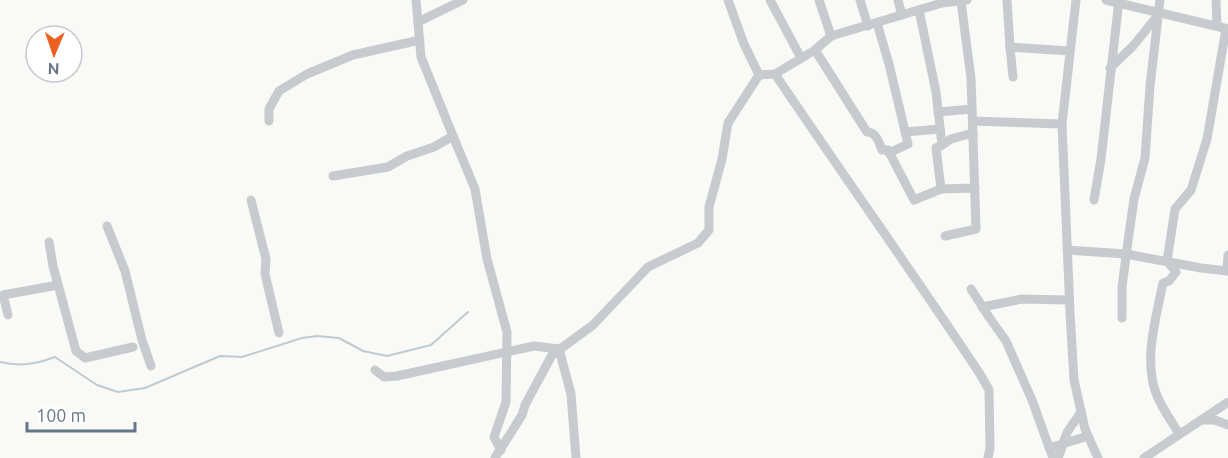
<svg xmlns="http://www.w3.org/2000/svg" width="1228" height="458" viewBox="0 0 1228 458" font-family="Ubuntu,sans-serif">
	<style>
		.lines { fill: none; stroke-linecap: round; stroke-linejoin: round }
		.stream { stroke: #c0cbd0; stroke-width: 2 }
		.minor { stroke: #c7cace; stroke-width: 9 }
	</style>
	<rect width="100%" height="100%" fill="#f9f9f6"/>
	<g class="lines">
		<!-- stream -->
		<path class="stream" d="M0,362c20,5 36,2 55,-5l42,28 21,7 27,-4 75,-32 22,1 60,-19 15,-2 22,2 24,13 24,5 44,-11 37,-33"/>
		<!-- minor -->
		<g class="minor">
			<polyline points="770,0 801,58"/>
			<polyline points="819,0 831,36"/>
			<polyline points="860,0 868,26"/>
			<polyline points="898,0 902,15"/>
			<polyline points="1007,0 1010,47 1070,51"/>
			<polyline points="1076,0 1062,124 1070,312 1074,380 1085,429 1098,458"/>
			<polyline points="1106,0 1228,29"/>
			<polyline points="1216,0 1217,26"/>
			<polyline points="418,22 463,0"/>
			<polyline points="877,23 889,64 908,144 889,153"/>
			<polyline points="1010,47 1013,77"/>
			<path d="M815,50l52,82c9,0 12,10 15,18h6l26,50 27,-11 -5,-41 6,-3 -6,-53 -17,-82"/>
			<polyline points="1110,68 1133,46 1159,14"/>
			<path d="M775,74c68,101 138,199 205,300l9,16 1,58 -2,10"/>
			<polyline points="759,75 775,74 815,50 831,36 942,3 967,0"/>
			<polyline points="938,112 972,109"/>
			<polyline points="269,121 269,109 279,91 307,74 353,55 420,40"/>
			<polyline points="973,121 1062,124"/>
			<polyline points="905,132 940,129"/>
			<polyline points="453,136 475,189 487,259 507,332 506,402 494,437 501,450"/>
			<polyline points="942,145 951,139 973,133"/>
			<polyline points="333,176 388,167 407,156 434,147 453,136 421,57 416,0"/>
			<polyline points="941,189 975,188"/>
			<polyline points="251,200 266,259 265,274 279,333"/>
			<polyline points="1094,200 1101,159 1119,0"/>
			<polyline points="107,226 125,271 142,340 151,366"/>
			<polyline points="945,236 976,229 971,78 961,2"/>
			<polyline points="49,242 53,266 76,351 85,358 133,347"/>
			<polyline points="1067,250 1126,254 1201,268 1228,271"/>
			<polyline points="1227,271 1228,255"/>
			<polyline points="971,289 989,317 1006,341 1032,400 1053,458"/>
			<polyline points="982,307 1022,299 1069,300"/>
			<polyline points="8,315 3,295 58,285"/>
			<polyline points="1122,318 1122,287 1129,234 1134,199 1145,158 1150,86 1160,0"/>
			<polyline points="375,370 384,377 397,376 534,346 559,349 571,394 576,458"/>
			<polyline points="1201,420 1215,420 1228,425"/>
			<path d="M1179,434c-7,-12 -15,-23 -21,-36 -16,-34 -2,-80 5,-115l6,-2 7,-9 -9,-11 8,-52 16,-19 16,-51 19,-110"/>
			<polyline points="1049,448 1088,436"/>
			<polyline points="495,458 522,415 525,405 552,355 593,325 648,267 698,243 709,230 709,207 722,159 728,123 759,75 744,44 728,0"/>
			<path d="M1058,458c4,-8 5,-17 9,-25 4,-8 10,-13 14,-22"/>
			<polyline points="1144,458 1228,402"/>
		</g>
	</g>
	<!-- north arrow -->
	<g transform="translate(54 54) rotate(182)"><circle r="28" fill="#ffffff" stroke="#c2c9d0" stroke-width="1.5"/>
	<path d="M0-4.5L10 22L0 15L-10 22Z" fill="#ed6022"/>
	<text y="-9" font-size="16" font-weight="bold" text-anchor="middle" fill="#667789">N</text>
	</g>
	<!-- scale -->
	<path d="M27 422v9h108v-9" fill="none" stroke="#667789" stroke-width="3"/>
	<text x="36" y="422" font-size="18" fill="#667789" stroke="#ffffff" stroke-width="4.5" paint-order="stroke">100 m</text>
</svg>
